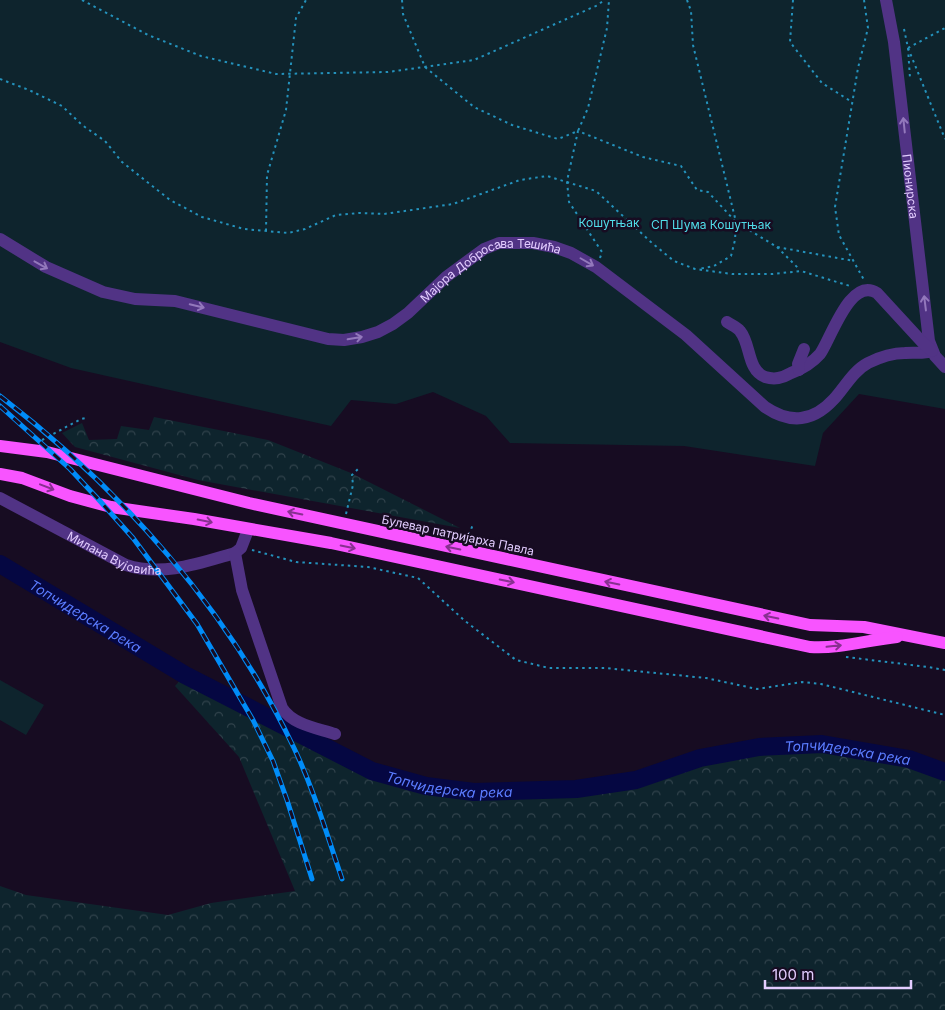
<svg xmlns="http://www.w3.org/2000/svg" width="945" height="1010" viewBox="0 0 945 1010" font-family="Inter,sans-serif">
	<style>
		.forest { fill: url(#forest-crowns) }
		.park { fill: #0e242d }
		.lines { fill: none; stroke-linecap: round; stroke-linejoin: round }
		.river { stroke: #050742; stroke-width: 18 }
		.path { stroke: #2492bc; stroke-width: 2; stroke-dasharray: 2.5 4; stroke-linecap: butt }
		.minor { stroke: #513385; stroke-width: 12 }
		.major { stroke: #f854ff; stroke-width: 12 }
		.rail-casing { stroke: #008cf8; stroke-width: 5 }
		.rail { stroke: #170c22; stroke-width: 3; stroke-dasharray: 9; stroke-linecap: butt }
		.oneway { stroke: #9378bc }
		.oneway2 { stroke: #883090 }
		.labels { text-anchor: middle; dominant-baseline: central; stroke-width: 5; stroke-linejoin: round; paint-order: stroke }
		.street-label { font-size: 12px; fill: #e3cdff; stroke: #170c22 }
		.park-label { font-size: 12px; fill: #50dce8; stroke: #170c22 }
		.water-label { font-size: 14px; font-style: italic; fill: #5b7cff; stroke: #170c22 }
	</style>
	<defs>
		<pattern id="forest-crowns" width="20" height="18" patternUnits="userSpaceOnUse" patternTransform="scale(1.25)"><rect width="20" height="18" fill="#0e242d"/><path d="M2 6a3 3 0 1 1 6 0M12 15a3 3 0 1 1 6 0" fill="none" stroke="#31434c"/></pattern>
	</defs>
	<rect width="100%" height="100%" fill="#170c22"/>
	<!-- forest -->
	<g class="forest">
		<polygon points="154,417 268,440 351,473 460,528 198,480 75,447 62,433 82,423 89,440 117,439 121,426 149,430"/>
		<polygon points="185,675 372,771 426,786 474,792 576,789 636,780 700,758 759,747 822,744 909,759 945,772 945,1010 0,1010 0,886 26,895 168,915 211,903 295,891 239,757 175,686"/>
	</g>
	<!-- park -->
	<g class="park">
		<polygon points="0,0 945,0 945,409 859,394 823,433 815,466 684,446 510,443 486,416 433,392 396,404 351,400 331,426 71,368 0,342"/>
		<polygon points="0,680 44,705 26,735 0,720"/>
	</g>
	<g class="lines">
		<!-- river -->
		<path class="river" id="s1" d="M0,564l185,111 187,96 54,15 48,6 102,-3 60,-9 64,-22 59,-11 63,-3 87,15 36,13"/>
		<!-- path -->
		<g class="path">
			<polyline points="82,0 148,35 201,56 276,74 388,72 474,60 598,5 604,0"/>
			<polyline points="402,0 403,14 425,67 474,107 512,125 558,139 578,131 588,108 607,28 609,0"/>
			<polyline points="687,0 691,11 693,45 736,222 735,240 731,256 714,266 698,269"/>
			<polyline points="793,0 790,42 822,83 852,102"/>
			<polyline points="864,0 868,28 858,68 835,207 839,235 864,280"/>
			<polyline points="904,29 908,48 945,139"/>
			<polyline points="908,48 910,78"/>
			<polyline points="908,48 945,28"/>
			<polyline points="0,79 29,90 62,106 82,125 105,141 122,162 170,200 202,217 244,229 288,233 305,229 336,215 359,213 384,214 453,204 520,180 547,176 596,191 652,243 674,261 695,269 732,274 773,274 801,271 850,286"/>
			<polyline points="266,231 267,175 286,110 296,18 306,0"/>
			<polyline points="777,247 800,270"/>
			<polyline points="600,258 602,252 569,202 567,181 578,131 643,157 681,166 697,190 708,192 736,222 777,247 854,261"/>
			<polyline points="42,440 81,419 86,418"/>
			<polyline points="346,514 353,485 352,475 358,469"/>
			<polyline points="467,541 473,524"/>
			<polyline points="252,550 296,562 368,567 418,578 465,621 516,660 549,668 605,668 706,678 757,689 802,682 821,684 945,715"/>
			<polyline points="846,657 928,667 945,670"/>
		</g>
		<!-- minor -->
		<g class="minor">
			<path id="s2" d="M886,0l8,42 35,299 6,15 10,11"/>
			<path id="s3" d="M0,239l46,28 57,25 32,7 40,2 153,38 16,1 18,-3 16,-5 15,-8 15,-11 38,-36 38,-28 15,-6h34l21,4 17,6 25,14 90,68 79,72c25,17 48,15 69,-8 11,-12 19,-28 34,-36 12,-6 25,-10 37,-10 10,-1 18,1 27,-2"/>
			<path d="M727,322c4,3 10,5 13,9 11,13 7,39 25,46 10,3 17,1 26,-4 11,-4 21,-10 29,-19 11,-15 30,-78 57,-61l46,50 9,8"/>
			<polyline points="799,370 798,364 804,349"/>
			<path id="s4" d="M0,498l126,67c37,12 74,-2 109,-12l6,-5 7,-18"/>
			<path d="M235,553l7,37 40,118c11,17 35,20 53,26"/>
		</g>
		<!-- major -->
		<g class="major">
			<polyline points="0,446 47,452 249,503 810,625 864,627 945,643"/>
			<path d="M0,474l22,4 48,18 41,11 83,12 137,24 479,104c29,2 58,-7 87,-10"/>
		</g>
		<!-- rail casing -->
		<g class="rail-casing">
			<g id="rail">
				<path d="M0,396c121,93 228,213 294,352 20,42 33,87 48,131"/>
				<polyline points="0,406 70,469 99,500 133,538 197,624 253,720 273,761 287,800 312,879"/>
			</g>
		</g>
		<!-- rail -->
		<use href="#rail" class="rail"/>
	</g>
	<!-- one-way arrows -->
	<defs><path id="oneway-shaft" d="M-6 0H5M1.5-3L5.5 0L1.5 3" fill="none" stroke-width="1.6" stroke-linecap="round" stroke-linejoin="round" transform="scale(1.25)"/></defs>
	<g class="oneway">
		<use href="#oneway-shaft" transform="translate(904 125) rotate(-96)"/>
		<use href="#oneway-shaft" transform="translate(587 262) rotate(30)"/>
		<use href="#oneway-shaft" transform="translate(41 265) rotate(29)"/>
		<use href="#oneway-shaft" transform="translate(925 303) rotate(-97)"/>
		<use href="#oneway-shaft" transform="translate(197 306) rotate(14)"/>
		<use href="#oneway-shaft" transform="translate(355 338) rotate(-10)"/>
	</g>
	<g class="oneway2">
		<use href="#oneway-shaft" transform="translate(47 487) rotate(21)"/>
		<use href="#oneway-shaft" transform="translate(295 513) rotate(-168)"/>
		<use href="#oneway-shaft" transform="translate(205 521) rotate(11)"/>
		<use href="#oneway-shaft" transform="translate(348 547) rotate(12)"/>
		<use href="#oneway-shaft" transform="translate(453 548) rotate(-168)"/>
		<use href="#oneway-shaft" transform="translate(507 581) rotate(12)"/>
		<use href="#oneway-shaft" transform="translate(612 583) rotate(-168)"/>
		<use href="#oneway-shaft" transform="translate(771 617) rotate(-168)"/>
		<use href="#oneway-shaft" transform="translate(834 646) rotate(-6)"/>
	</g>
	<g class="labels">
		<!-- street labels -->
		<g class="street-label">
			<text stroke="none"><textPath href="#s2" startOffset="188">Пионирска</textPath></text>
			<text stroke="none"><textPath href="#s3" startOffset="532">Мајора Добросава Тешића</textPath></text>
			<text transform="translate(458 535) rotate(12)">Булевар патријарха Павла</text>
			<text stroke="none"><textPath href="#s4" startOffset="128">Милана Вујовића</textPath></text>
		</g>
		<!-- park labels -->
		<g class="park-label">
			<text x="609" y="222">Кошутњак</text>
			<text x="711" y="224">СП Шума Кошутњак</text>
		</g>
		<!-- water labels -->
		<g class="water-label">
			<text stroke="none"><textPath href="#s1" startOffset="100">Топчидерска река</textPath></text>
			<text stroke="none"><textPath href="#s1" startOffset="910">Топчидерска река</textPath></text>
			<text stroke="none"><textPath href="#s1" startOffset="505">Топчидерска река</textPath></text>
		</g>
	</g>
	<!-- scale -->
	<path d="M765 980v8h146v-8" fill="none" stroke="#e3cdff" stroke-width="2.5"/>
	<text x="772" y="980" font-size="15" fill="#e3cdff" stroke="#170c22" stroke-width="4" paint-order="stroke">100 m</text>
</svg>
